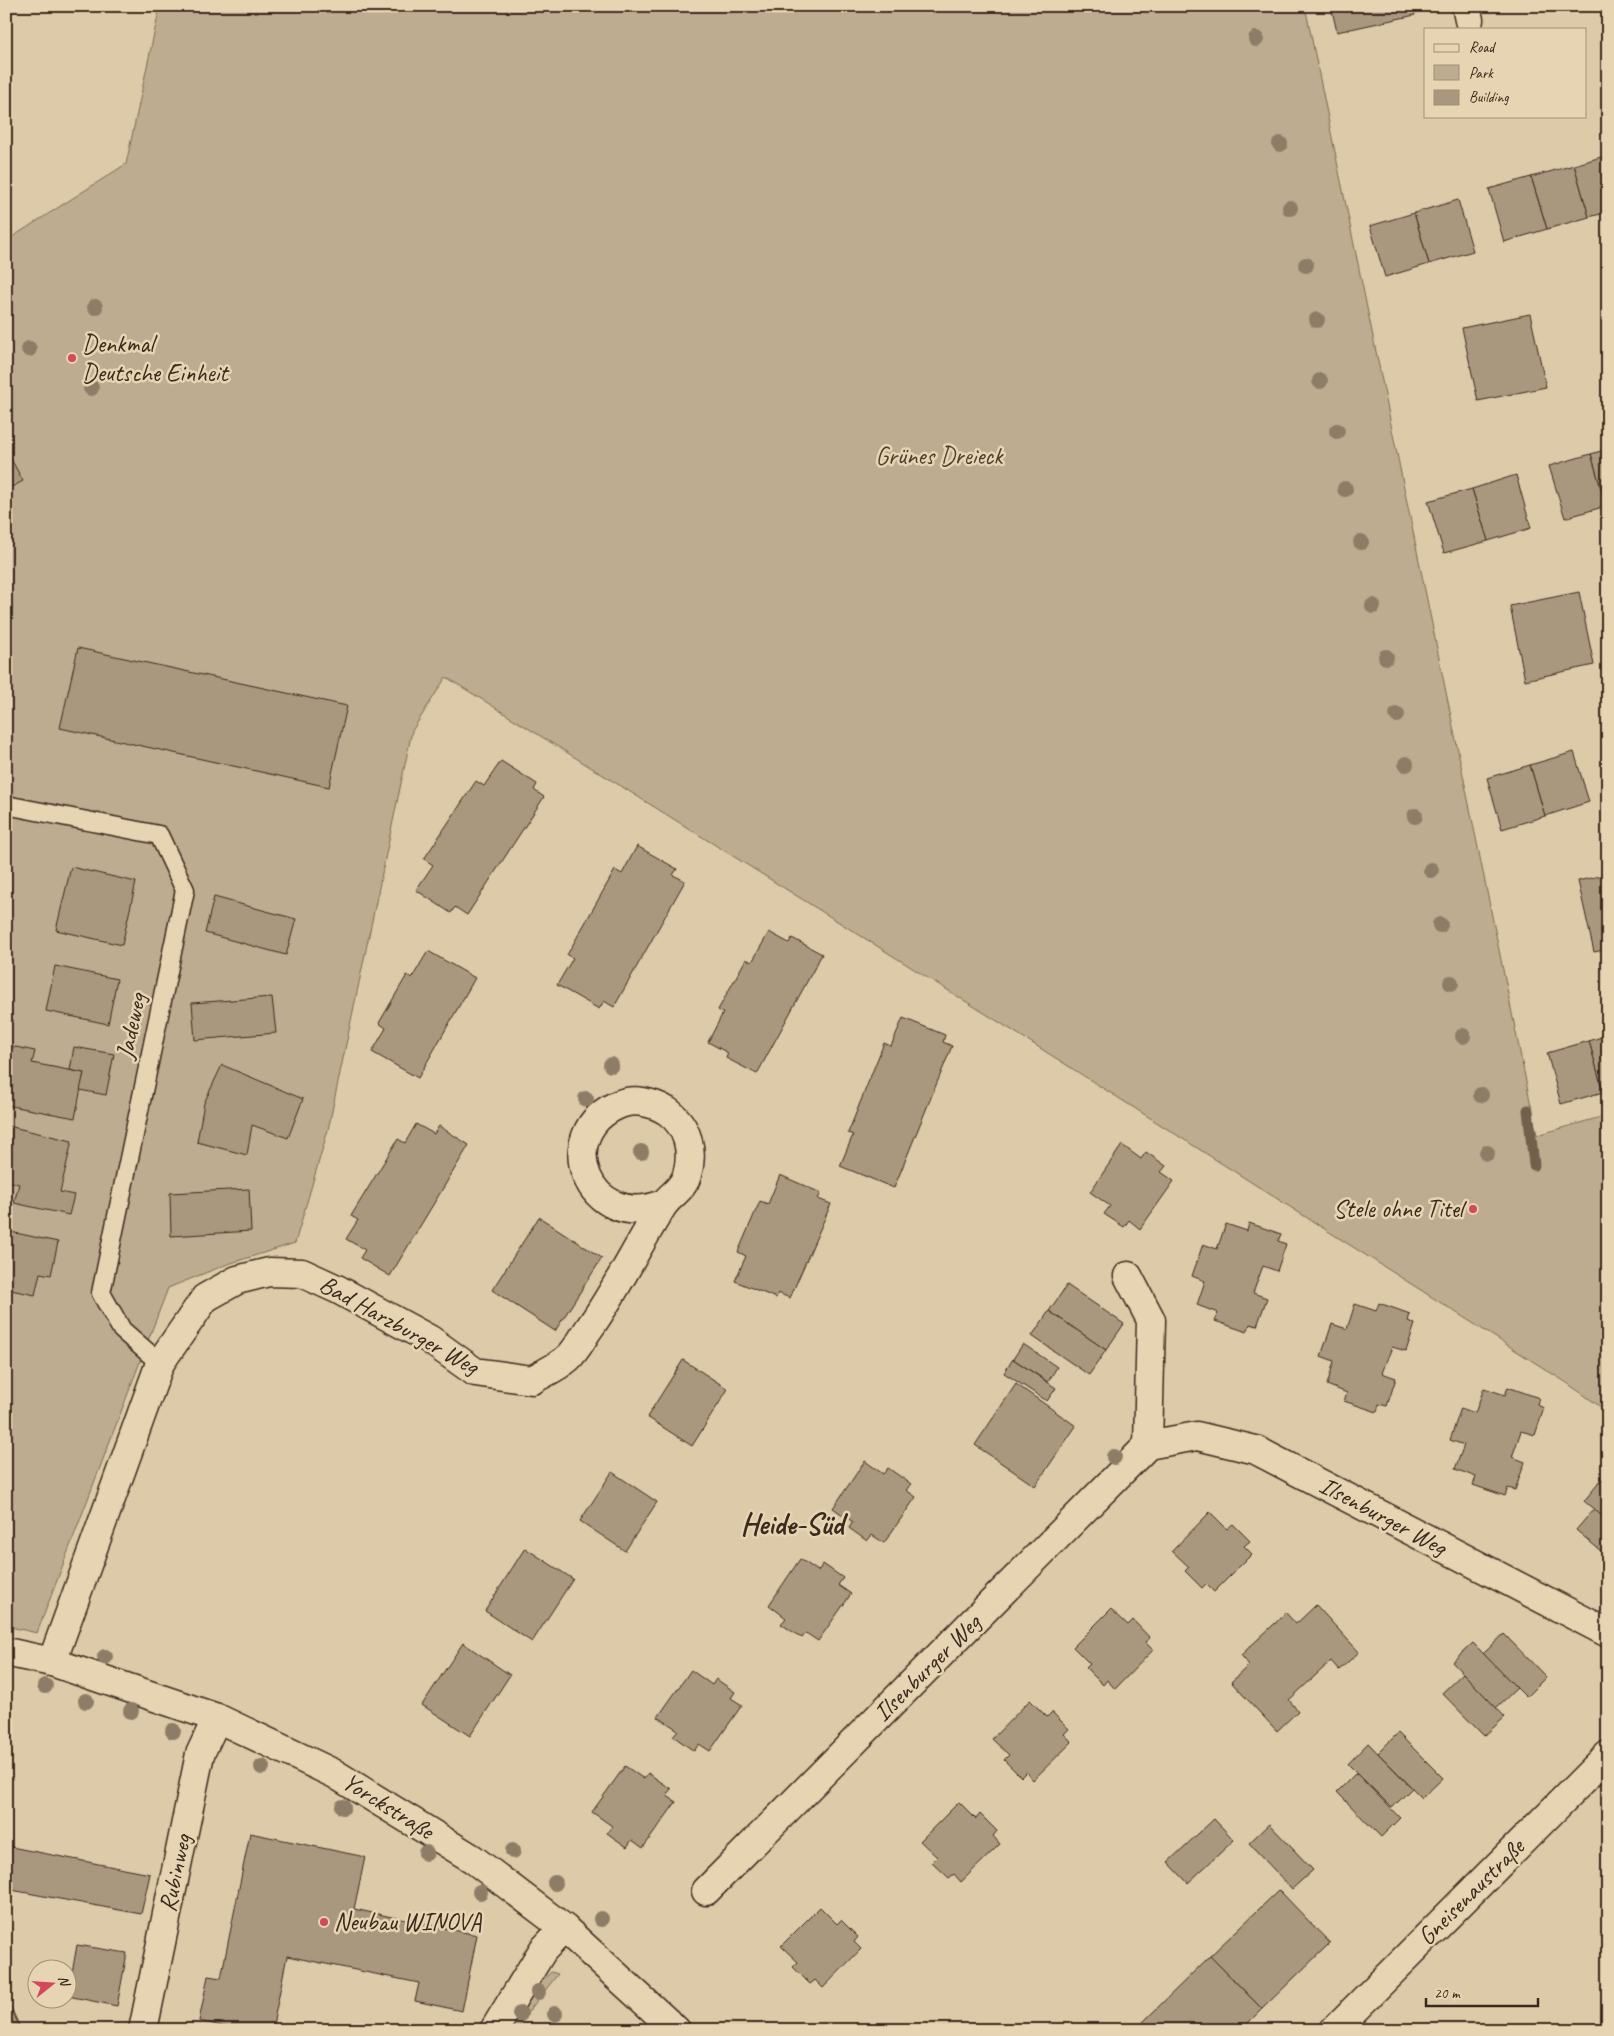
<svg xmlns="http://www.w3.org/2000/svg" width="1614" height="2036" viewBox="0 0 1614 2036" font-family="Caveat,sans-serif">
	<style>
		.green { fill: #beac90; stroke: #7c6b57 }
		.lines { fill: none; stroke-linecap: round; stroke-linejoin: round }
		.stream { stroke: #72604d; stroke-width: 11 }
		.building { fill: #aa987e; stroke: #3b2a1e }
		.lane-casing { stroke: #3b2a1e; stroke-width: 21 }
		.street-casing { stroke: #3b2a1e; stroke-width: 31 }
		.secondary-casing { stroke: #3b2a1e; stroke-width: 31 }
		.lane { stroke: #e6d4b2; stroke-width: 18 }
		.street { stroke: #e6d4b2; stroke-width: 28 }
		.secondary { stroke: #e6d4b2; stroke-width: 28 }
		.tree { fill: #8e7d66 }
		.poi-dot { fill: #d1495b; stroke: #e6d4b2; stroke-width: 2 }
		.labels { text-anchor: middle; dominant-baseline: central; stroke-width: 5; stroke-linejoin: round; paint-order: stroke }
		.poi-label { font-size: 25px; fill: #3b2a1e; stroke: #e6d4b2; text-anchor: start }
		.park-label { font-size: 25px; fill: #4f3e2f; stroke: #e6d4b2 }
		.street-label { font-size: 25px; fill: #3b2a1e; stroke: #e6d4b2 }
		.district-label { font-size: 30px; font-weight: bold; fill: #3b2a1e; stroke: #e6d4b2 }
	</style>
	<rect width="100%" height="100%" fill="#dccaa9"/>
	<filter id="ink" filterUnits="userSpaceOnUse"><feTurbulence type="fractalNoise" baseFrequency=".02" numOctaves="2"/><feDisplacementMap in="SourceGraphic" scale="10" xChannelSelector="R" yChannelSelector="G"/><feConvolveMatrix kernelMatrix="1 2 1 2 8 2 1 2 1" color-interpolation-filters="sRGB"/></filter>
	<g filter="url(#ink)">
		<!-- green -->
		<g class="green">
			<polygon points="160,6 1305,6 1537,1135 1608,1115 1608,1412 1567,1383 1010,1029 446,677 412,731 328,1130 295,1243 225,1265 168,1288 37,1633 6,1626 6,241 126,164"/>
			<polygon points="551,1972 558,1974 525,2016 518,2030 508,2030 531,1991"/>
		</g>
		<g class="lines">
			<!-- stream -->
			<polyline class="stream" points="1528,1110 1534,1165"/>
		</g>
		<!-- building -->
		<g class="building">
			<polygon points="1331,6 1413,6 1415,15 1337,32"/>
			<polygon points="1608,155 1608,212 1589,217 1574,165"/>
			<polygon points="1574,165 1589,217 1547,229 1531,177"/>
			<polygon points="1531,177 1547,229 1504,242 1489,189"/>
			<polygon points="1458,200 1473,251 1429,264 1414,213"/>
			<polygon points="1414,213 1429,264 1385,277 1370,226"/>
			<polygon points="1530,314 1546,387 1478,401 1462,328"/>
			<polygon points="1608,449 1608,505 1606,506 1591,454"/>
			<polygon points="6,450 23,481 6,490"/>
			<polygon points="1591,454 1606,506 1565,518 1549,466"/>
			<polygon points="1516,475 1531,528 1488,541 1472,489"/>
			<polygon points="1472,489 1488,541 1444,553 1428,501"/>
			<polygon points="1579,592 1594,665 1525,680 1510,606"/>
			<polygon points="78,648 347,706 329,787 60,728"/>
			<polygon points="1574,752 1589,802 1545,816 1530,765"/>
			<polygon points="501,761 537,784 534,790 544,797 467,915 455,907 451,913 416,890 433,865 424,859 476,781 484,786"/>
			<polygon points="1530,765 1545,816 1502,829 1487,778"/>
			<polygon points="637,846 677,869 673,875 685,881 614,1007 604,1001 599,1009 557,985 573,958 567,955 615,870 622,874"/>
			<polygon points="71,867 136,882 122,945 56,930"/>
			<polygon points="1608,874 1608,949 1594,952 1578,881"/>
			<polygon points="214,897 296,919 286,955 205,933"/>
			<polygon points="769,932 789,943 792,938 822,954 757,1074 726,1058 728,1053 708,1042 723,1013 718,1010 746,959 752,962"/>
			<polygon points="428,951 475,978 418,1078 372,1052 386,1028 379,1023 407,975 412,978"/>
			<polygon points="55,966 117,979 108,1024 46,1011"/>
			<polygon points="272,997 276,1033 195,1040 192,1003"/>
			<polygon points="903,1018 945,1035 943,1042 952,1046 894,1188 840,1166 853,1135 848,1133 884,1043 891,1046"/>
			<polygon points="1608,1035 1608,1090 1603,1092 1589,1041"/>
			<polygon points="1589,1041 1603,1092 1561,1104 1547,1053"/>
			<polygon points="6,1045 35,1051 32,1063 84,1073 75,1118 6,1105"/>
			<polygon points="74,1047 114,1054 106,1095 80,1090 84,1073 70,1070"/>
			<polygon points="222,1065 303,1099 288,1138 252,1125 247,1155 197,1142 204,1103"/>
			<polygon points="416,1124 434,1134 439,1126 469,1145 390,1276 360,1258 365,1250 346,1239 358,1220 351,1216 398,1139 405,1143"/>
			<polygon points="8,1126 72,1141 60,1192 74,1195 69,1215 14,1203 19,1184 6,1181"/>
			<polygon points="1122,1145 1141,1159 1146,1152 1166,1166 1161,1172 1174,1181 1140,1229 1129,1220 1124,1227 1104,1214 1110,1206 1090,1192"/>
			<polygon points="780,1175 821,1193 818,1199 831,1204 790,1298 778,1293 776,1298 735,1281 746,1256 738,1252 760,1201 768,1204"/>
			<polygon points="249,1189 251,1231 171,1236 170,1193"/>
			<polygon points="539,1217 602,1258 555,1331 492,1290"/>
			<polygon points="1249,1223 1281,1234 1278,1241 1286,1244 1277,1271 1263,1266 1253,1293 1267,1298 1257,1326 1250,1324 1247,1332 1215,1321 1218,1313 1197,1305 1205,1281 1192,1276 1203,1244 1217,1249 1226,1224 1247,1231"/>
			<polygon points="6,1231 58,1242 51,1275 40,1273 35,1295 6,1289"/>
			<polygon points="1067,1285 1124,1324 1106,1350 1049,1311"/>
			<polygon points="1379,1303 1410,1314 1408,1321 1415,1324 1406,1351 1392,1347 1382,1373 1396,1378 1387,1406 1379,1404 1377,1412 1344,1401 1347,1393 1327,1385 1334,1361 1321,1356 1332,1324 1347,1329 1355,1304 1376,1311"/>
			<polygon points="1049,1311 1106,1350 1089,1375 1032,1336"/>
			<polygon points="1023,1344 1057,1367 1048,1382 1013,1359"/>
			<polygon points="1013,1359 1056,1388 1047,1401 1004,1373"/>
			<polygon points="683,1360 728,1389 692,1446 647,1417"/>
			<polygon points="1016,1384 1076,1426 1035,1486 975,1445"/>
			<polygon points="1508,1387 1539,1398 1537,1405 1544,1408 1535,1435 1521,1431 1512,1457 1525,1462 1515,1490 1508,1488 1505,1496 1473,1485 1476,1477 1455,1469 1464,1445 1450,1440 1461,1408 1475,1413 1484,1388 1505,1395"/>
			<polygon points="865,1461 883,1474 888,1468 911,1484 906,1490 916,1497 884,1543 872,1535 867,1541 849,1528 853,1522 833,1508"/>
			<polygon points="612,1472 657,1502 625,1551 580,1521"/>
			<polygon points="1602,1479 1608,1483 1608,1521 1584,1501"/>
			<polygon points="1594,1509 1608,1521 1608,1557 1576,1530"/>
			<polygon points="1210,1512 1227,1529 1233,1524 1250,1541 1244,1546 1252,1554 1214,1592 1206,1584 1202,1588 1185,1571 1189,1567 1172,1551"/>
			<polygon points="525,1548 573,1579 532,1642 485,1611"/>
			<polygon points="800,1559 818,1571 823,1564 843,1578 838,1585 851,1594 818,1641 806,1633 802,1638 781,1624 786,1618 769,1605"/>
			<polygon points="1316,1605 1359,1652 1339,1670 1331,1661 1301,1689 1289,1700 1298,1711 1277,1731 1231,1682 1249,1665 1241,1655 1286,1613 1296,1624"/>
			<polygon points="1111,1609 1128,1625 1133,1620 1150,1638 1145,1642 1153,1650 1115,1689 1107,1680 1103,1685 1086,1668 1090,1664 1073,1647"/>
			<polygon points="1504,1634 1546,1677 1526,1697 1483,1654"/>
			<polygon points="463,1643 510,1675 470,1736 422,1705"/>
			<polygon points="1473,1643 1517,1688 1496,1708 1452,1662"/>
			<polygon points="691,1670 712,1685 716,1679 735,1692 731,1698 742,1705 710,1751 699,1744 694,1751 673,1736 678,1730 658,1717"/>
			<polygon points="1463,1673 1505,1717 1484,1736 1442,1693"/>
			<polygon points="1030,1700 1047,1717 1052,1712 1069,1729 1064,1734 1072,1742 1033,1780 1026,1772 1021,1777 1004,1760 1009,1755 992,1739"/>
			<polygon points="1398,1733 1443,1778 1422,1798 1378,1753"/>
			<polygon points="1368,1743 1412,1788 1392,1808 1348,1764"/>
			<polygon points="625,1766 644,1779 648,1773 671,1789 666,1795 676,1802 643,1848 632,1840 627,1847 607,1833 612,1826 592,1812"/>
			<polygon points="1356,1773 1400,1818 1381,1837 1337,1792"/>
			<polygon points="959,1802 976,1819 980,1814 997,1831 993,1836 1000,1844 961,1882 954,1874 949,1878 932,1862 937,1857 920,1841"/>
			<polygon points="1214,1819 1234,1840 1188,1883 1168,1862"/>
			<polygon points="1269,1824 1313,1870 1292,1889 1249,1843"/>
			<polygon points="250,1833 365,1857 354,1909 477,1935 462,2011 415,2001 419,1983 287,1956 272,2030 240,2030 199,2021 208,1976 221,1978"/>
			<polygon points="6,1846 150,1874 141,1914 6,1889"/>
			<polygon points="1279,1890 1330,1943 1262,2009 1210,1956"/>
			<polygon points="820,1907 837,1924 841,1920 858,1937 854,1942 861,1949 823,1988 815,1980 810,1984 793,1967 798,1962 781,1946"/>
			<polygon points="77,1945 127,1953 117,2006 68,1996"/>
			<polygon points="1210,1956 1262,2009 1241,2030 1150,2030 1143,2022"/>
			<polygon points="6,2001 8,2001 21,2030 6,2030"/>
		</g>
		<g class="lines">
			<!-- lane casing -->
			<g class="lane-casing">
				<polyline id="lane" points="6,805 159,835 185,890 101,1293 122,1330 160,1363"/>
			</g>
			<!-- street casing -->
			<g class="street-casing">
				<g id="street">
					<polyline points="1466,6 1469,20"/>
					<polyline points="1128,1276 1151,1320 1148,1445"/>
					<path d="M52,1662l108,-299 45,-65 32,-18 32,-8 33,1 35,16 92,50 46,33 57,8c12,-7 26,-13 36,-22 8,-7 14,-19 20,-28 28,-39 48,-82 74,-123 7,-12 21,-17 25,-32 7,-24 1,-49 -20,-64 -13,-8 -32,-13 -47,-7 -71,28 -32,130 43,100"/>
					<polyline points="706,1891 1148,1445 1197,1436 1256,1450 1608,1633"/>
					<polyline points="143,2030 200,1754 217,1718"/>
					<polyline points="494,2030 543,1950 564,1928"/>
					<polyline points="1334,2030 1608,1755"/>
				</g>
			</g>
			<!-- secondary casing -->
			<g class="secondary-casing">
				<polyline id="secondary" points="6,1652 52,1662 217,1718 335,1774 473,1859 564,1928 676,2030"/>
			</g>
			<!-- lane -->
			<use href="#lane" class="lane"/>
			<!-- street -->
			<use href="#street" class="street"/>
			<!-- secondary -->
			<use href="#secondary" class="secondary"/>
		</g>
		<!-- trees -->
		<g class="tree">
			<circle cx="1256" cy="39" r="8"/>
			<circle cx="1280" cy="144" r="8"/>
			<circle cx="1290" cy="208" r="8"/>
			<circle cx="1306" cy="265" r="8"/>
			<circle cx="95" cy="307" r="8"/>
			<circle cx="1317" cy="320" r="8"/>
			<circle cx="29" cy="349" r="8"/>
			<circle cx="1320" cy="381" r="8"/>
			<circle cx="91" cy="388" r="8"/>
			<circle cx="1337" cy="431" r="8"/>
			<circle cx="1345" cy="489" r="8"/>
			<circle cx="1361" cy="542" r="8"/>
			<circle cx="1373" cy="606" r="8"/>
			<circle cx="1386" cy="657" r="8"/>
			<circle cx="1397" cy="715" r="8"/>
			<circle cx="1406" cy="764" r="8"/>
			<circle cx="1415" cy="816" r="8"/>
			<circle cx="1431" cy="870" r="8"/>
			<circle cx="1440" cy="925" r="8"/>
			<circle cx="1451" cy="983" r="8"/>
			<circle cx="1463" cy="1036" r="8"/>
			<circle cx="611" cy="1065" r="8"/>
			<circle cx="1481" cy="1095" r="8"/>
			<circle cx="586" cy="1099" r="8"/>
			<circle cx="641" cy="1152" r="8"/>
			<circle cx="1487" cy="1153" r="8"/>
			<circle cx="1114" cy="1457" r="8"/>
			<circle cx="105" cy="1657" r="8"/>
			<circle cx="45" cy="1686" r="8"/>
			<circle cx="86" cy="1701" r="8"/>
			<circle cx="131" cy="1711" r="8"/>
			<circle cx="173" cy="1731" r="8"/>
			<circle cx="262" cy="1767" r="8"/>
			<circle cx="343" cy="1807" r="8"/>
			<circle cx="513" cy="1851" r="8"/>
			<circle cx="426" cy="1853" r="8"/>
			<circle cx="555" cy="1883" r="8"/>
			<circle cx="480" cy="1892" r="8"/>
			<circle cx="601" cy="1919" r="8"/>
			<circle cx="538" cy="1992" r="8"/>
			<circle cx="520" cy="2014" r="8"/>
			<circle cx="555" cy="2014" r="8"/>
		</g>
	</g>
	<!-- markers -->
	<g class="poi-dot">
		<circle cx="72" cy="358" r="5"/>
		<circle cx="1473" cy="1209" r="5"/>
		<circle cx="324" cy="1922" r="5"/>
	</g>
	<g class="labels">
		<!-- poi labels -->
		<g class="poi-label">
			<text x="82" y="344">Denkmal<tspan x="82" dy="29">Deutsche Einheit</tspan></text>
			<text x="1463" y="1209" text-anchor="end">Stele ohne Titel</text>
			<text x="334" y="1922">Neubau WINOVA</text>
		</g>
		<!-- park labels -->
		<g class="park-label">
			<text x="939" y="456">Grünes Dreieck</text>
		</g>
		<!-- street labels -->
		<g class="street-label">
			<text transform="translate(131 1026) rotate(-78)">Jadeweg</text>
			<text transform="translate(399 1325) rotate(29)">Bad Harzburger Weg</text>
			<text transform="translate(1383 1516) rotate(28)">Ilsenburger Weg</text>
			<text transform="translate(927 1668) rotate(-45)">Ilsenburger Weg</text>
			<text transform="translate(388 1806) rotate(32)">Yorckstraße</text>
			<text transform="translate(175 1873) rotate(-78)">Rubinweg</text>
			<text transform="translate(1471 1892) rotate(-45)">Gneisenaustraße</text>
		</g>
		<!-- district labels -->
		<g class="district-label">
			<text x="792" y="1524">Heide-Süd</text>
		</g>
	</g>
	<!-- margin -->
	<rect width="1614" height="2036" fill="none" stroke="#e6d4b2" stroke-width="25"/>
	<rect x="12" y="12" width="1589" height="2011" fill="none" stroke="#3b2a1e" stroke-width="2" filter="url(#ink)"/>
	<!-- legend -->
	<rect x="1424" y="28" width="162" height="90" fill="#e6d4b2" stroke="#a29077"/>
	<rect x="1434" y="44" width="25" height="8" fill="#e6d4b2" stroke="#a29077"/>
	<text x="1469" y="52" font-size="15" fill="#3b2a1e">Road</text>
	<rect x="1434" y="65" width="25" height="15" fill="#beac90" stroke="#a29077"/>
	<text x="1469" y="78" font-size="15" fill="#3b2a1e">Park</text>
	<rect x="1434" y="90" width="25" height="15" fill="#aa987e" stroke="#a29077"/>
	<text x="1469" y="102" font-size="15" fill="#3b2a1e">Building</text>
	<!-- north arrow -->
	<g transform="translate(52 1984) rotate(73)"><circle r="24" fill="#e6d4b2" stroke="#a29077"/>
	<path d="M0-4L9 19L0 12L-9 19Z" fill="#d1495b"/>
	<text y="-8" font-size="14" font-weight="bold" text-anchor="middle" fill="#3b2a1e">N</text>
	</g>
	<!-- scale -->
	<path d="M1426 1998v8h112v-8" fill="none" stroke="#3b2a1e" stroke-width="2.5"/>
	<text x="1434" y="1998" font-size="15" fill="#3b2a1e" stroke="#e6d4b2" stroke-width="4" paint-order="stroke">20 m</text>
</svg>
